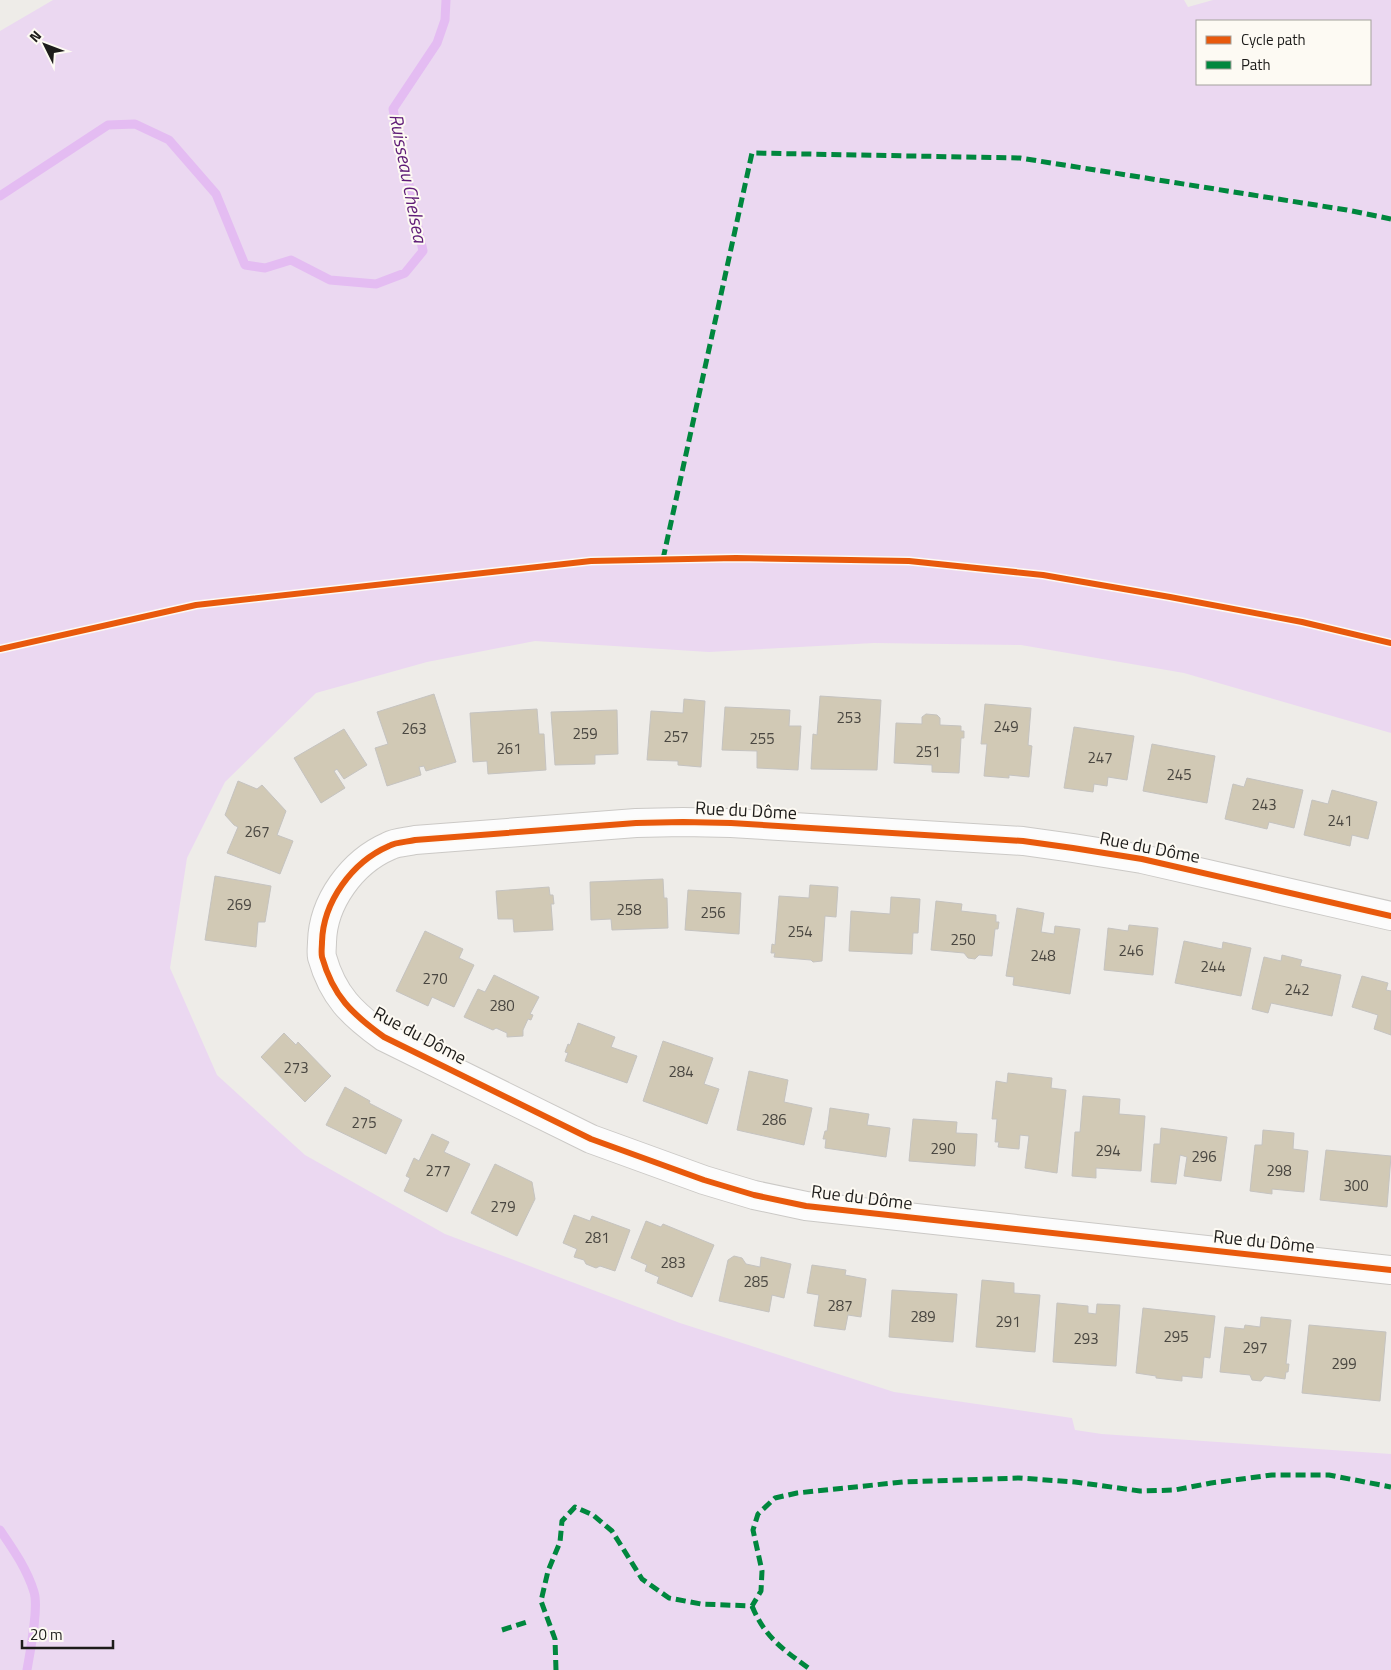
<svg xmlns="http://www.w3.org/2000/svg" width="1391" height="1670" viewBox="0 0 1391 1670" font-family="'Titillium Web',sans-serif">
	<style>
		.green { fill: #ebd8f1; fill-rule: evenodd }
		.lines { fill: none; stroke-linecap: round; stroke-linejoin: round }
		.stream { stroke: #e4bcf2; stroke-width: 9 }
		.building { fill: #d1c9b5; stroke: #c5c3c0 }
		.minor-casing { stroke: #cbc9c6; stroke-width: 30 }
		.minor { stroke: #fcfcfc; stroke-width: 28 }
		.quiet { stroke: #00873e; stroke-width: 5; stroke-dasharray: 10 5; stroke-linecap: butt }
		.cycleway-casing { stroke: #fdfaf3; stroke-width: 9 }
		.cycleway { stroke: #e8590c; stroke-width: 6 }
		.labels { text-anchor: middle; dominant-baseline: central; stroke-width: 4; stroke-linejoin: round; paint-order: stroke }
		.number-label { font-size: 15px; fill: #4a4741 }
		.street-label { font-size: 18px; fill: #1d1c1a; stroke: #fdfaf3 }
		.water-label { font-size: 19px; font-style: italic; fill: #5f1c77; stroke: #fdfaf3 }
	</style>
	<rect width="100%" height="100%" fill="#eeece8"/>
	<!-- green -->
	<path class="green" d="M53,0h1131l4,7 25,-7h178v733l-207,-60 -163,-28 -147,-2 -165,9 -174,-11 -108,21 -111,31 -91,89 -38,76 -17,110 47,107 88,80 140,79 235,89 214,69 178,26 3,12 27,4 289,20v216h-1391v-1639zM1197,21h173v63h-173z"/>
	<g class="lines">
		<!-- stream -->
		<g class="stream">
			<polyline points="0,196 108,125 135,124 169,140 216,194 245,265 265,268 291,260 330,280 376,284 405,273 423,251 393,109 437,43 445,20 446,0"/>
			<path d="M0,1530c13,19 27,39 34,62 5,16 -4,60 -7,78"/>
		</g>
	</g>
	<!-- building -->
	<g class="building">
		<polygon points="434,694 456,762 426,771 424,766 419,767 421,775 387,786 375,748 388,744 377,712"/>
		<polygon points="820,696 881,700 877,770 811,769 813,734 817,735"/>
		<polygon points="684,699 705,701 701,767 678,765 678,761 647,760 651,711 683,713"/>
		<polygon points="985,704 1031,708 1028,745 1032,746 1029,777 1009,775 1009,778 984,776 987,744 981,744"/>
		<polygon points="725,707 790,710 789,726 801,726 798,770 757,768 757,751 722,750"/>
		<polygon points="537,709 539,734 544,734 546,770 488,774 487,761 473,762 470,713"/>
		<polygon points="617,710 618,754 595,755 595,764 555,765 551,712"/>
		<polygon points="926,714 937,715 940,718 940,725 961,726 961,731 964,731 964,738 961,738 959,773 932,772 932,765 894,763 896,723 922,724 922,717"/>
		<polygon points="1074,727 1134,736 1127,780 1108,777 1107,786 1094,784 1093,792 1064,788"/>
		<polygon points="344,729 367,765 344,779 337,769 334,771 345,788 321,803 294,758"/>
		<polygon points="1152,744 1215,756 1207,803 1143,791"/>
		<polygon points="1247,778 1303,790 1294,828 1269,822 1267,829 1225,819 1233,784 1244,787"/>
		<polygon points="238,781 257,789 262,785 286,811 277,835 293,841 280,874 227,853 238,827 234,825 225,815"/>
		<polygon points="1332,790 1377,802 1368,839 1352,835 1350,846 1304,835 1312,800 1328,804"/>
		<polygon points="215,876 271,886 265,922 258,922 256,947 205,940"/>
		<polygon points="663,879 664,898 667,898 668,928 612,930 611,919 591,920 590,882"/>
		<polygon points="810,885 838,887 836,917 825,916 822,961 813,962 811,960 774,957 775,953 771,953 772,944 775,945 779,896 809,898"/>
		<polygon points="549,887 550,895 553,895 554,904 551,904 553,930 514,932 513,919 498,919 496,891"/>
		<polygon points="688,890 741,893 739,934 685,930"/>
		<polygon points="891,897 920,899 918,933 913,933 912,954 849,951 851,911 890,914"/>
		<polygon points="936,901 962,904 961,911 996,915 996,922 999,922 998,929 995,929 992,956 979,955 975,959 968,958 964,953 931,950"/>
		<polygon points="1017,908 1044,913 1041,932 1054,934 1055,926 1080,929 1070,994 1013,985 1014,977 1006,976"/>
		<polygon points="1129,925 1158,928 1153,975 1104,970 1108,928 1128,931"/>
		<polygon points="425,931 463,949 459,958 474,965 454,1007 432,997 428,1006 396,991"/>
		<polygon points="1184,941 1222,949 1223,942 1251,948 1241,996 1175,983"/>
		<polygon points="1282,955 1302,960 1300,966 1341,975 1332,1016 1271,1003 1268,1013 1252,1009 1264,957 1281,961"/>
		<polygon points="494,975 539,997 530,1014 533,1015 531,1020 528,1019 523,1030 523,1036 507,1037 507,1033 496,1028 493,1030 464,1017 478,989 485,992"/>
		<polygon points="1362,976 1388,983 1386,990 1391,991 1391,1035 1374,1029 1378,1015 1352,1007"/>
		<polygon points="578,1023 615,1037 611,1047 637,1056 627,1083 565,1061 568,1053 565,1052 568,1044 570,1045"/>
		<polygon points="284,1033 296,1045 298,1042 331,1076 305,1102 261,1057"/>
		<polygon points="663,1041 713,1058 704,1084 719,1089 707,1124 643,1101"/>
		<polygon points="749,1071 788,1080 784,1102 812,1108 804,1145 737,1130"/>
		<polygon points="1008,1073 1052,1078 1051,1088 1066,1090 1057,1173 1025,1168 1029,1136 1020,1135 1019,1149 998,1147 999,1142 995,1142 997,1119 992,1119 996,1081 1007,1083"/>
		<polygon points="345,1087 370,1101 369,1103 402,1120 386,1154 326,1125"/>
		<polygon points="1083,1096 1120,1099 1119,1114 1145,1116 1141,1171 1096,1168 1096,1178 1072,1176 1075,1132 1080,1132"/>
		<polygon points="830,1108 869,1114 867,1125 890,1128 886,1157 825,1148 826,1139 823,1139 825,1131 827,1131"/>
		<polygon points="913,1119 957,1122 956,1133 977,1134 975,1166 909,1161"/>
		<polygon points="1161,1128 1227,1137 1221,1181 1184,1176 1187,1157 1180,1155 1176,1184 1151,1182 1154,1144 1160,1144"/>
		<polygon points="1263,1130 1294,1133 1293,1149 1308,1151 1304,1192 1272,1189 1272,1194 1250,1191 1255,1145 1262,1145"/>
		<polygon points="432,1134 449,1142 444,1152 470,1164 447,1212 404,1191 410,1178 406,1176 414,1158 419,1161"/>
		<polygon points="1326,1150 1391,1156 1387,1207 1320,1200"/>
		<polygon points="495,1164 532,1182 535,1199 517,1236 471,1213"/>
		<polygon points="574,1215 590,1221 592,1216 630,1230 615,1271 600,1266 596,1268 586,1264 584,1260 574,1257 577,1249 563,1243"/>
		<polygon points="646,1221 661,1227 663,1224 714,1245 692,1297 657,1283 659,1277 645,1271 647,1265 631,1258"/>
		<polygon points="734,1256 742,1258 746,1264 760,1267 761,1257 791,1264 784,1298 772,1295 769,1312 719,1301 728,1260"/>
		<polygon points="812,1265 846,1270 845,1275 866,1279 861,1317 848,1315 845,1330 814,1326 819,1295 807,1293"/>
		<polygon points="982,1280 1014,1283 1014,1293 1040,1295 1035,1352 976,1347"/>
		<polygon points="892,1290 957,1294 953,1342 889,1337"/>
		<polygon points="1057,1303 1088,1306 1088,1313 1096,1314 1097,1304 1120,1305 1116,1366 1053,1362"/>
		<polygon points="1143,1308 1215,1316 1210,1358 1204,1357 1202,1378 1182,1376 1182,1381 1156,1378 1156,1376 1136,1373"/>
		<polygon points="1261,1317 1291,1320 1286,1364 1289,1364 1288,1372 1286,1372 1285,1379 1265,1376 1261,1381 1252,1380 1250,1375 1220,1372 1225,1327 1244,1329 1245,1325 1260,1327"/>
		<polygon points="1309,1325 1386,1332 1380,1401 1302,1393"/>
	</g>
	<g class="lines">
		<!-- minor casing -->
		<g class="minor-casing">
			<path id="minor" d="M1391,916l-249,-57 -69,-11 -50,-7 -292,-18 -48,-1 -47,1 -221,17c-8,2 -19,2 -26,6 -37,16 -66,56 -67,96 0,5 -1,10 0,15 11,39 30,57 62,80l207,102 113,41 50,15 52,11 585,64"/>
		</g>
		<!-- minor -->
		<use href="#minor" class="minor"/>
		<!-- quiet -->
		<g class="quiet">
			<polyline points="663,559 752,153 1020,158 1347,210 1391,219"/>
			<path d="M752,1606c13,32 32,44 59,64"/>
			<polyline points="502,1630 530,1621"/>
			<polyline points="556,1670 555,1639 541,1601 548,1571 560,1542 562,1521 575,1507 593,1515 612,1531 642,1579 669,1598 701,1604 752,1606 761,1591 762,1571 753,1530 758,1514 775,1498 797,1493 903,1482 1019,1478 1075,1482 1140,1491 1175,1490 1211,1483 1272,1475 1329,1475 1391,1487"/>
		</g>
		<!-- cycleway casing -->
		<g class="cycleway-casing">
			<g id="cycleway">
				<polyline points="0,649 196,605 591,561 736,558 909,561 1043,575 1170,597 1302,622 1391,643"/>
				<path d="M1391,916l-249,-57 -69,-11 -50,-7 -292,-18 -48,-1 -47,1 -221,17c-8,2 -19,2 -26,6 -37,16 -66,56 -67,96 0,5 -1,10 0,15 11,39 30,57 62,80l207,102 113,41 50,15 52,11 585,64"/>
			</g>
		</g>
		<!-- cycleway -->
		<use href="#cycleway" class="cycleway"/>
	</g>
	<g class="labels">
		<!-- number labels -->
		<g class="number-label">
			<text x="849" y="717">253</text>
			<text x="1006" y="726">249</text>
			<text x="414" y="728">263</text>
			<text x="585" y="733">259</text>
			<text x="676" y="736">257</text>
			<text x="762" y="738">255</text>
			<text x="509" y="748">261</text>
			<text x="928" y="751">251</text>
			<text x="1100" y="757">247</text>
			<text x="1179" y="774">245</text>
			<text x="1264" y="804">243</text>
			<text x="1340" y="820">241</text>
			<text x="257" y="831">267</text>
			<text x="239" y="904">269</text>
			<text x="629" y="909">258</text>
			<text x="713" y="912">256</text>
			<text x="800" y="931">254</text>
			<text x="963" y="939">250</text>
			<text x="1131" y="950">246</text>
			<text x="1043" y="955">248</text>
			<text x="1213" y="966">244</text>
			<text x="435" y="978">270</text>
			<text x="1297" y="989">242</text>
			<text x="502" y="1005">280</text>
			<text x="296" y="1067">273</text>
			<text x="681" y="1071">284</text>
			<text x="774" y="1119">286</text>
			<text x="364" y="1122">275</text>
			<text x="943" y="1148">290</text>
			<text x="1108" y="1150">294</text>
			<text x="1204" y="1156">296</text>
			<text x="438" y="1170">277</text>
			<text x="1279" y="1170">298</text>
			<text x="1356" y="1185">300</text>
			<text x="503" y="1206">279</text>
			<text x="597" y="1237">281</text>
			<text x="673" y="1262">283</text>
			<text x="756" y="1281">285</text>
			<text x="840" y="1305">287</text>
			<text x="923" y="1316">289</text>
			<text x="1008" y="1321">291</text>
			<text x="1176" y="1336">295</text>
			<text x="1086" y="1338">293</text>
			<text x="1255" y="1347">297</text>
			<text x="1344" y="1363">299</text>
		</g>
		<!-- street labels -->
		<g class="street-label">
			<text transform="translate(746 810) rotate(3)">Rue du Dôme</text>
			<text transform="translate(1150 847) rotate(11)">Rue du Dôme</text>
			<text transform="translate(420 1035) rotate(28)">Rue du Dôme</text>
			<text transform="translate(862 1197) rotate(7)">Rue du Dôme</text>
			<text transform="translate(1264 1241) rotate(6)">Rue du Dôme</text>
		</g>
		<!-- water labels -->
		<g class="water-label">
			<text transform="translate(409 178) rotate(79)">Ruisseau Chelsea</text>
		</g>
	</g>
	<!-- legend -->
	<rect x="1196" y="20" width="175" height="65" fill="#fdfaf3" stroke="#a3a19c"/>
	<rect x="1206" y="36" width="25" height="8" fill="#e8590c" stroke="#a3a19c"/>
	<text x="1241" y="45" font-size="15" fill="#1d1c1a">Cycle path</text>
	<rect x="1206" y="61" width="25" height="8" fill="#00873e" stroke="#a3a19c"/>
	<text x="1241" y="70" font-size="15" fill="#1d1c1a">Path</text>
	<!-- north arrow -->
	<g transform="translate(45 45) rotate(312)" stroke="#fdfaf3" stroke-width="4" paint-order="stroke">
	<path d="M0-4L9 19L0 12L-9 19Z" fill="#1d1c1a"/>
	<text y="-8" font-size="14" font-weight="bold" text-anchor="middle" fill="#1d1c1a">N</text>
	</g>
	<!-- scale -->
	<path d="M22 1640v8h91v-8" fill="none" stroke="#1d1c1a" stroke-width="2.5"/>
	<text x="30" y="1640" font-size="15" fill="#1d1c1a" stroke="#fdfaf3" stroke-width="4" paint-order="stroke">20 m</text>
</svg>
